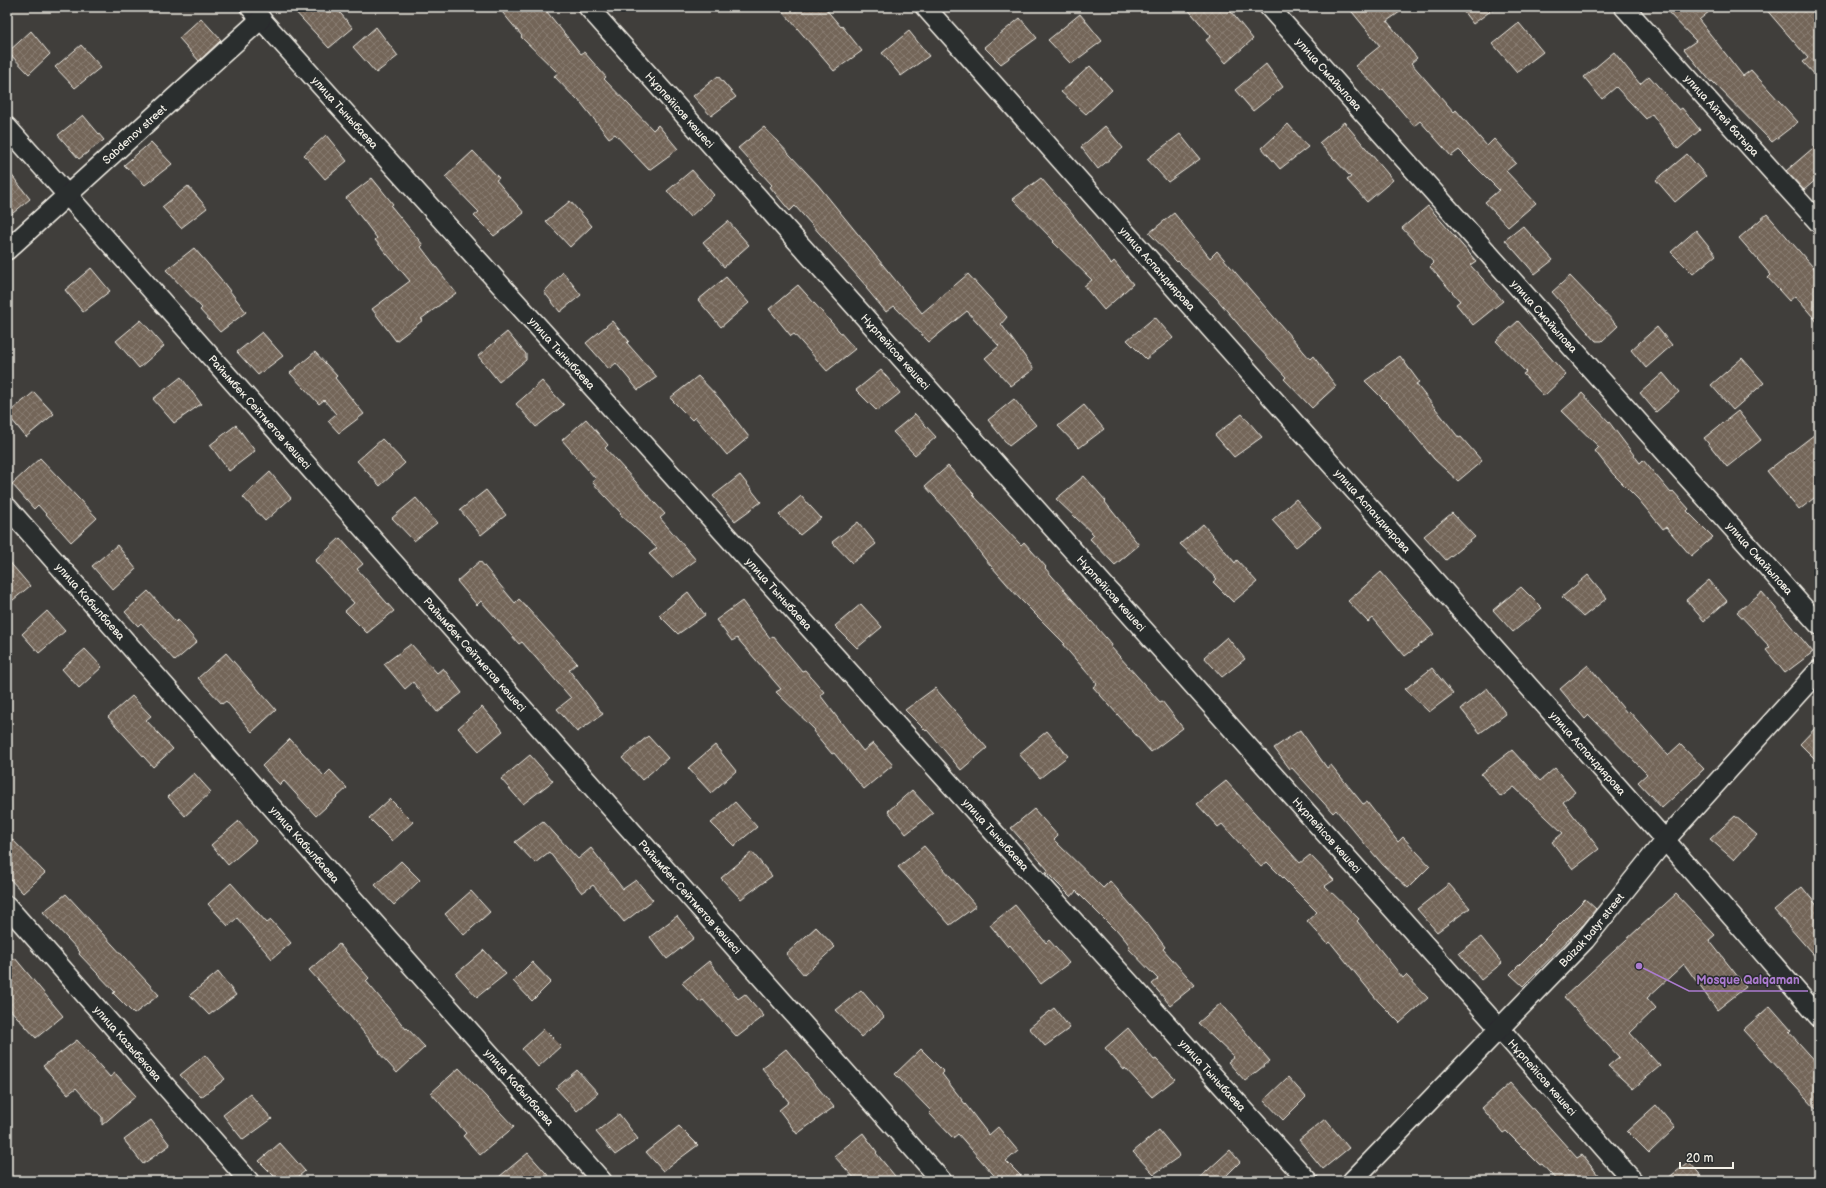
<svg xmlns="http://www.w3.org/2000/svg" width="1826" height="1188" viewBox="0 0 1826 1188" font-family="'Balsamiq Sans',sans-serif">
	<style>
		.building { fill: url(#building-cross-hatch); stroke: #f4f1e8 }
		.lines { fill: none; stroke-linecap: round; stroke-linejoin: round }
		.minor-casing { stroke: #f4f1e8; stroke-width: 22 }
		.minor { stroke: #2a2d2e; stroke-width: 19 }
		.labels { text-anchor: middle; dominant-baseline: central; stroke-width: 3; stroke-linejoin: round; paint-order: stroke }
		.street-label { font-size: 11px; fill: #f4f1e8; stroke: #2a2d2e }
		.leader { fill: none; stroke: #ab7bcf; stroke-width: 1.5 }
		.callout-dot { fill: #ab7bcf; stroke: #2a2d2e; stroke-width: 1.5 }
		.callout-label { font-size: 12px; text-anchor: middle; font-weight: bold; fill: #ab7bcf; stroke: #2a2d2e; stroke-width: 3; stroke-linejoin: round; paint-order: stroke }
	</style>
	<defs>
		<pattern id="building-cross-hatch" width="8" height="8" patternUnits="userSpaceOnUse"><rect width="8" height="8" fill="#736559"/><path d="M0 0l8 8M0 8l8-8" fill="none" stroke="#887c71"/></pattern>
	</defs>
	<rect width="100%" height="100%" fill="#403e3b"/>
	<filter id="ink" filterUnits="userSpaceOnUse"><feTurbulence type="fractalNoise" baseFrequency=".025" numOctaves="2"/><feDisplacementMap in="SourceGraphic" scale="8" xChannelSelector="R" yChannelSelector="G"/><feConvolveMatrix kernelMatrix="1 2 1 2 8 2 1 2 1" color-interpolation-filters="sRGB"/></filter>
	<g filter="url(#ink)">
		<!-- building -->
		<g class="building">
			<polygon points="291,7 335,7 353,28 329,48"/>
			<polygon points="498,7 543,7 581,54 584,52 606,77 604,79 653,130 658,125 678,149 649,170 615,134 609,138 578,99 577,100 554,76 558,73 521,37 522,36"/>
			<polygon points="779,7 824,7 841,27 842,26 862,51 834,71"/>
			<polygon points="1186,7 1227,7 1253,39 1226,63 1206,40 1211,36"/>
			<polygon points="1348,7 1407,7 1387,21 1417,58 1411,63 1454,112 1456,110 1487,146 1494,139 1516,163 1506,171 1536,203 1508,227 1485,202 1499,190 1459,150 1451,156 1420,121 1414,126 1383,89 1381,91 1355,66 1380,46"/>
			<polygon points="1460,7 1496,7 1473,24"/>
			<polygon points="1663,7 1715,7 1699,20 1743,76 1751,70 1798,122 1772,142 1712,81 1711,82 1684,49 1696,41"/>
			<polygon points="1764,7 1814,7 1819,13 1819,79 1803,62 1808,58"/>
			<polygon points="1080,14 1102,41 1071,64 1048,40"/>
			<polygon points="201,18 221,40 199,61 179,38"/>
			<polygon points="1020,18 1037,38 1001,64 984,47"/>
			<polygon points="1519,23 1543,52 1517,72 1493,44"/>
			<polygon points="376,27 398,56 376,73 353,47"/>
			<polygon points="31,31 50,54 29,74 8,52"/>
			<polygon points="909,31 929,56 901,76 882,53"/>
			<polygon points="81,45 101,67 75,88 55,67"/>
			<polygon points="1614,52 1640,84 1649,76 1679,110 1682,108 1700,130 1678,149 1652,114 1646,119 1616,87 1602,99 1584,77"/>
			<polygon points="1266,64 1283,87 1253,111 1235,90"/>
			<polygon points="1090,66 1112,90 1086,114 1061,92"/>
			<polygon points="718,76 736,97 711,116 693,96"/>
			<polygon points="83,115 104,140 79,159 58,135"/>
			<polygon points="1344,122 1393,180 1367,202 1347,180 1351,177 1319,143"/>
			<polygon points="1288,124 1308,147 1280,169 1262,148"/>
			<polygon points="1105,126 1123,148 1098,169 1081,147"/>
			<polygon points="764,127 818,185 922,313 968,274 1007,317 1001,324 1034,369 1011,386 985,358 999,346 967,311 929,342 894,306 886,312 866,288 867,287 837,253 795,206 790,211 770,187 772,185 738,148"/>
			<polygon points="1180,134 1200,159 1168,182 1147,159"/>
			<polygon points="326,135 347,161 325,179 304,155"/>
			<polygon points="151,142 172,164 145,185 124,165"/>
			<polygon points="1819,143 1819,177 1804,190 1786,171"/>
			<polygon points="473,151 499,178 496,180 524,213 494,236 474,216 479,212 445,177"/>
			<polygon points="1687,154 1706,176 1675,202 1656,180"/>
			<polygon points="7,169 30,199 7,218"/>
			<polygon points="692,170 714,195 690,217 667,191"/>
			<polygon points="372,178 393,204 391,206 423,245 421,247 456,293 421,319 423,320 396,341 372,309 410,281 375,240 377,238 346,198"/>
			<polygon points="1041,178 1073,215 1111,264 1114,261 1133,284 1104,310 1084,286 1092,280 1053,242 1054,241 1013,199"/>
			<polygon points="188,186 207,208 181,228 162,207"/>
			<polygon points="570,201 592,226 570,247 546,221"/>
			<polygon points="1428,206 1476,261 1470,265 1503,301 1473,325 1456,304 1460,301 1430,267 1434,263 1402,228"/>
			<polygon points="1174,213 1210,258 1217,251 1310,359 1313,356 1336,386 1312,408 1284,379 1286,377 1254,343 1217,299 1178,261 1177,262 1149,233"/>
			<polygon points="1767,214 1819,274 1819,324 1795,296 1789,301 1768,278 1771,275 1739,238"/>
			<polygon points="728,221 749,245 724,267 703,242"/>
			<polygon points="1523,226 1553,260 1535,274 1505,240"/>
			<polygon points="1696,230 1716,255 1693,274 1671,252"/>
			<polygon points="194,248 220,278 246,312 220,332 200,310 202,308 166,270"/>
			<polygon points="91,268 110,291 83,312 65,290"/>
			<polygon points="563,272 581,295 560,312 544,292"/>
			<polygon points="1570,276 1618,326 1602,341 1596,341 1552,292"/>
			<polygon points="726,277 749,303 721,327 698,300"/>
			<polygon points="798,285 855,349 827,371 794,334 791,336 769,309"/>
			<polygon points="1155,317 1173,338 1146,359 1127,340"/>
			<polygon points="141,320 164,346 139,368 116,341"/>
			<polygon points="612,321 629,341 627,343 657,377 638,390 616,363 609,369 586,343"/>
			<polygon points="1518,321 1566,375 1545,395 1543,395 1523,374 1526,372 1496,341"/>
			<polygon points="1657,327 1672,345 1646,368 1631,350"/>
			<polygon points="262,332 283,356 258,375 237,352"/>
			<polygon points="507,332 526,354 526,360 499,382 478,356"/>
			<polygon points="315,352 337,376 335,378 364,414 339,433 328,421 336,414 324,400 319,404 290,373"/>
			<polygon points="1400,356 1419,382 1416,384 1459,438 1461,437 1482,461 1458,481 1434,459 1393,409 1365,381"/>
			<polygon points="1742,358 1764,383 1733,410 1711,385"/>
			<polygon points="881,370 900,393 877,411 856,390"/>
			<polygon points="1663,373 1679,392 1656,412 1640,393"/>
			<polygon points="698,376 719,398 749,437 727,455 695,417 692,420 670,398"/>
			<polygon points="181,377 201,404 174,423 153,399"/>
			<polygon points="542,381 564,405 536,427 516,404"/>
			<polygon points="34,392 54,414 26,437 7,414"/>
			<polygon points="1582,393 1609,422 1640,463 1643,460 1671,493 1673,491 1689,509 1687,511 1713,537 1691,556 1666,527 1663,529 1639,500 1613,474 1595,451 1599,447 1562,411"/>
			<polygon points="1014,399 1036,425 1009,446 988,420"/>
			<polygon points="1084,405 1104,429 1079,448 1058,426"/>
			<polygon points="1738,411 1761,440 1727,467 1704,438"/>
			<polygon points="915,414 936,437 915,455 893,432"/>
			<polygon points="1242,414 1262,437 1234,457 1215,435"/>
			<polygon points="586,419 608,445 605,448 665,514 660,518 696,560 672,578 649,554 657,548 620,514 621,513 592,482 596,479 562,440"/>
			<polygon points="236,425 255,451 229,471 210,445"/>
			<polygon points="1819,431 1819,494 1799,510 1767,471"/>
			<polygon points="382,439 405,463 380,486 357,461"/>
			<polygon points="40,458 97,518 71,542 38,505 34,509 12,484"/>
			<polygon points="948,466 974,494 973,495 1021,545 1024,542 1046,567 1045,568 1112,645 1111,647 1160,702 1162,701 1183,728 1151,752 1093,687 1097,684 1063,645 1065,644 1020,599 985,559 953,517 925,486"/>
			<polygon points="270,472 291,498 265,521 243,497"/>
			<polygon points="740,475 761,502 735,521 713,496"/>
			<polygon points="1084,476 1106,501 1105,502 1139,545 1115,565 1090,539 1094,535 1056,499"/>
			<polygon points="486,490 506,515 481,535 460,510"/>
			<polygon points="801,496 821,518 800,535 779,515"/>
			<polygon points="416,498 437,523 414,541 392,518"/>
			<polygon points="1296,499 1321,527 1296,547 1272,520"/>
			<polygon points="1452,513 1475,537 1446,560 1424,536"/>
			<polygon points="858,522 876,544 852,563 832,542"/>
			<polygon points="1203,524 1235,563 1237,560 1257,582 1233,602 1213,582 1217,579 1180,544"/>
			<polygon points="340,538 363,564 357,569 394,611 367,633 345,611 354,603 315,561"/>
			<polygon points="117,545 136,569 113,590 92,566"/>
			<polygon points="7,559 30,586 7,605"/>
			<polygon points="480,561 515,603 519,599 577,663 569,670 603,714 577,732 557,709 571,698 522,642 519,644 481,601 477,605 457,581"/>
			<polygon points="1381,572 1434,634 1405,656 1373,618 1368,622 1348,601"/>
			<polygon points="1588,575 1607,598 1583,617 1562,597"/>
			<polygon points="1709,580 1727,601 1704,621 1686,600"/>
			<polygon points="1521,587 1542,608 1513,632 1493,610"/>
			<polygon points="148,591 176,622 178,620 197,642 175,661 141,623 138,626 125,612"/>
			<polygon points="688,592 705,615 678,634 659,615"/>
			<polygon points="1762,592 1813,652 1785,673 1766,650 1770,647 1737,612"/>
			<polygon points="742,601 770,638 773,636 802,671 805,670 824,692 820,695 863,751 873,743 893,765 864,789 834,753 832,754 813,731 815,730 776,692 781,689 737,638 732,641 716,620"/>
			<polygon points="861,604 882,627 857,648 835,626"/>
			<polygon points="47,611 65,631 39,653 22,634"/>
			<polygon points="1227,637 1245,659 1222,677 1204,657"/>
			<polygon points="411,644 437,673 443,668 462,693 437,712 413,682 405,689 384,664"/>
			<polygon points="85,649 102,667 79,688 62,669"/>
			<polygon points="226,653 276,710 252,732 226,701 222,704 198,678"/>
			<polygon points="1588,665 1627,713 1629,711 1668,755 1680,744 1704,769 1662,808 1638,782 1647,774 1589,715 1585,719 1560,689"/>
			<polygon points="1432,668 1453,694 1429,712 1405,689"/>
			<polygon points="935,688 987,748 961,770 927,730 926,731 905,710"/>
			<polygon points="1487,688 1506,714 1480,733 1461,709"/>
			<polygon points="132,696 151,716 146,720 173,749 153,767 108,717"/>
			<polygon points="482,707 503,731 479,751 458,728"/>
			<polygon points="1819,724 1819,763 1800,744"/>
			<polygon points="1300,730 1327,768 1331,765 1363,804 1367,802 1398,842 1403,837 1430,866 1408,888 1383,865 1336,810 1333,813 1292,768 1290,769 1274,748"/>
			<polygon points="1047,731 1068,756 1040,778 1019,754"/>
			<polygon points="648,736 668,758 642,780 622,758"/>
			<polygon points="290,739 324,776 330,770 347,788 316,816 284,781 280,785 262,766"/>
			<polygon points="715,745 736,771 711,793 688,768"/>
			<polygon points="1512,750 1540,781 1555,768 1575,792 1563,802 1599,849 1573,869 1552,842 1563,833 1514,787 1501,797 1481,774"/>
			<polygon points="530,755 553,781 523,804 501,779"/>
			<polygon points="194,773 211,792 185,816 168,797"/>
			<polygon points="1226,781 1300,863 1310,855 1334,880 1325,886 1359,919 1357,921 1403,978 1406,975 1428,998 1400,1023 1378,1001 1330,942 1328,944 1307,921 1317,912 1267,862 1261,867 1222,824 1218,827 1197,804"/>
			<polygon points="912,790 933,813 906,834 888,811"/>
			<polygon points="390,799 413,822 392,841 369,818"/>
			<polygon points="735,802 757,827 734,846 711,823"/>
			<polygon points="1034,809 1058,836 1054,840 1103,888 1110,881 1146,922 1165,947 1163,949 1195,985 1170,1005 1152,984 1158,979 1128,948 1130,947 1127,942 1116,929 1115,930 1076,891 1071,897 1046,872 1048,870 1011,828"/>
			<polygon points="1735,816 1757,835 1734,860 1710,839"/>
			<polygon points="239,821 256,841 228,865 211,845"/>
			<polygon points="543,821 578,859 591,848 623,889 636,880 653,900 624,922 593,885 582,893 549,852 535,863 515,842"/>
			<polygon points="7,834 45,873 23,893 7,876"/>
			<polygon points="924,846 976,906 950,925 898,867"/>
			<polygon points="752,852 772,876 741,899 721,878"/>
			<polygon points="401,861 420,880 394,905 375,885"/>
			<polygon points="231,883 267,923 271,920 291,943 272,959 237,918 228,926 208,904"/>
			<polygon points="1449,884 1470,908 1437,932 1417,909"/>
			<polygon points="1802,887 1819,908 1819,961 1774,910"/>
			<polygon points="471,891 490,912 464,935 445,914"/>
			<polygon points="66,894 159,995 134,1014 113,993 115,992 79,954 80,952 43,912"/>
			<polygon points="1676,894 1715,935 1709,940 1746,987 1717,1010 1684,964 1647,998 1656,1008 1630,1033 1660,1066 1633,1089 1608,1066 1619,1057 1564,997"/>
			<polygon points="1585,899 1596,909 1584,924 1523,986 1510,974"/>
			<polygon points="1015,905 1046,943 1049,940 1069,963 1041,984 1010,945 1008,947 990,925"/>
			<polygon points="677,916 694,938 667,959 650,937"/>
			<polygon points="816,927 835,947 804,975 786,954"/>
			<polygon points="1481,937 1502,963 1481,980 1459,953"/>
			<polygon points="339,944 369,978 366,981 406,1029 407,1028 425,1047 397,1073 379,1053 380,1052 340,1004 309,970"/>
			<polygon points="484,950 506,974 477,997 456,974"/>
			<polygon points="15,958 63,1016 36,1038 7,1006 7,964"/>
			<polygon points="709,961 738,999 745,994 764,1016 737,1037 703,1000 700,1002 682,983"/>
			<polygon points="532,962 551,982 532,1001 513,981"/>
			<polygon points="218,972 236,995 209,1015 190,995"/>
			<polygon points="861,990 884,1017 861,1037 836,1010"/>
			<polygon points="1221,1003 1270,1061 1245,1081 1228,1062 1234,1057 1198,1023"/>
			<polygon points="1770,1006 1791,1030 1789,1032 1819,1065 1819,1112 1743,1030"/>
			<polygon points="1054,1008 1070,1028 1045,1046 1029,1028"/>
			<polygon points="1128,1028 1154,1060 1156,1059 1175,1079 1152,1097 1125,1068 1124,1070 1105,1048"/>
			<polygon points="544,1029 561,1046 538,1067 522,1049"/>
			<polygon points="77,1040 110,1077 115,1073 136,1096 102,1125 102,1117 76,1088 68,1094 43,1066"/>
			<polygon points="786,1049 834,1107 797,1134 779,1110 789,1102 762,1068"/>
			<polygon points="921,1049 944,1072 942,1074 989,1135 998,1127 1018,1151 1006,1161 1026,1181 999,1181 958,1134 953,1138 929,1113 931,1111 895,1074"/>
			<polygon points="205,1055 225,1079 201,1097 180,1075"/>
			<polygon points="459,1068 514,1127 480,1155 463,1136 466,1133 431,1093"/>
			<polygon points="577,1070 598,1093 577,1111 556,1088"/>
			<polygon points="1288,1077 1306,1097 1283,1120 1264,1100"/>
			<polygon points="1510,1083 1577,1158 1582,1155 1603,1181 1557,1181 1542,1164 1540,1165 1506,1131 1503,1133 1482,1108"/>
			<polygon points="250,1094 272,1119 243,1140 223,1115"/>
			<polygon points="1656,1105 1675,1128 1649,1153 1627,1131"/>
			<polygon points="619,1114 638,1139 615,1155 596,1132"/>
			<polygon points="1325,1119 1349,1148 1323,1169 1299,1140"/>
			<polygon points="151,1120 170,1145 143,1164 124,1140"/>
			<polygon points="679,1126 698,1145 663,1171 646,1152"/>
			<polygon points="1159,1130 1180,1156 1154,1174 1133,1152"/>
			<polygon points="863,1133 877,1152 876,1153 899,1181 857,1181 834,1156"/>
			<polygon points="280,1143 305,1171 293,1181 279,1181 259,1161"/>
			<polygon points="1230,1150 1240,1162 1221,1181 1196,1181"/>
			<polygon points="528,1153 553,1181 494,1181"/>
			<polygon points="1689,1162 1706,1181 1664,1181"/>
		</g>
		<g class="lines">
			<!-- minor casing -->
			<g class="minor-casing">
				<g id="minor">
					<path id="s1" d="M250,7l1058,1174"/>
					<path id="s2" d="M588,7l912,1022 133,152"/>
					<path id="s3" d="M925,7l740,833 154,177"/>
					<path id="s4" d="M1269,7l550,618"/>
					<path id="s5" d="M1624,7l195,216"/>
					<path id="s6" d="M7,127l935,1054"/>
					<path id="s7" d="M7,250l254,-231"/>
					<path id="s8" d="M7,507l595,674"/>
					<path id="s9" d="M7,906l242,275"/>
					<path id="s10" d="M1352,1181l233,-241 80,-100 154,-170"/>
				</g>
			</g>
			<!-- minor -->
			<use href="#minor" class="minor"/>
		</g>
	</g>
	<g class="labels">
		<!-- street labels -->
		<g class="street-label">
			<text stroke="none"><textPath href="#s4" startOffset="90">улица Смайылова</textPath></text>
			<text stroke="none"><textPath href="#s2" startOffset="138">Нұрпейісов көшесі</textPath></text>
			<text stroke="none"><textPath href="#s1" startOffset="142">улица Тыныбаева</textPath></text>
			<text stroke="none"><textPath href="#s5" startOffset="146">улица Айтей батыра</textPath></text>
			<text stroke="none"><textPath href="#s7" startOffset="172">Sabdenov street</textPath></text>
			<text stroke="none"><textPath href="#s3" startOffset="350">улица Аспандиярова</textPath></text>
			<text stroke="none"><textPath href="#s4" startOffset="414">улица Смайылова</textPath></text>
			<text stroke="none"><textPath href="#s2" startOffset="462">Нұрпейісов көшесі</textPath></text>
			<text stroke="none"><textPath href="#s1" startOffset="466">улица Тыныбаева</textPath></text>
			<text stroke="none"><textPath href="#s6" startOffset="381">Райымбек Сейтметов көшесі</textPath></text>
			<text stroke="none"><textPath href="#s3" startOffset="674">улица Аспандиярова</textPath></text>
			<text stroke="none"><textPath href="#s4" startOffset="738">улица Смайылова</textPath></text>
			<text stroke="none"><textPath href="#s2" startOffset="786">Нұрпейісов көшесі</textPath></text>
			<text stroke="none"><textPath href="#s1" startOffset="790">улица Тыныбаева</textPath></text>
			<text stroke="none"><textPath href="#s8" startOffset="126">улица Кабылбаева</textPath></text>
			<text stroke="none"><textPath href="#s6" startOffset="705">Райымбек Сейтметов көшесі</textPath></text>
			<text stroke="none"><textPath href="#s3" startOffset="998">улица Аспандиярова</textPath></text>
			<text stroke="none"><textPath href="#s1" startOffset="1114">улица Тыныбаева</textPath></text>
			<text stroke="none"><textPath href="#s2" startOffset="1110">Нұрпейісов көшесі</textPath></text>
			<text stroke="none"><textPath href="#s8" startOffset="450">улица Кабылбаева</textPath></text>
			<text stroke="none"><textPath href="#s6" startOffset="1029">Райымбек Сейтметов көшесі</textPath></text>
			<text stroke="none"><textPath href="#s10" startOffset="347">Baizak batyr street</textPath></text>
			<text stroke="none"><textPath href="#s9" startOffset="183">улица Казыбекова</textPath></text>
			<text stroke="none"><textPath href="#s1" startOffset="1438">улица Тыныбаева</textPath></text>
			<text stroke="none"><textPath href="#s2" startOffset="1434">Нұрпейісов көшесі</textPath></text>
			<text stroke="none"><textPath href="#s8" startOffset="774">улица Кабылбаева</textPath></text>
		</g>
	</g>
	<!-- callouts -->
	<path class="leader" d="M1639 966L1689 991H1808"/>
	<circle class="callout-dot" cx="1639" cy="966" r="4"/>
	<g class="callout-label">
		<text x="1748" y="984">Mosque Qalqaman</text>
	</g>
	<!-- margin -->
	<rect width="1826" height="1188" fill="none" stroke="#2a2d2e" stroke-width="24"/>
	<rect x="12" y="12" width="1802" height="1164" fill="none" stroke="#f4f1e8" stroke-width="1.5" filter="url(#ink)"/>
	<!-- scale -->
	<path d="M1680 1162v6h53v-6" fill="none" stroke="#f4f1e8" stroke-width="2"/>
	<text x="1686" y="1162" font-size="12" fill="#f4f1e8" stroke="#2a2d2e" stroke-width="3" paint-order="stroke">20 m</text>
</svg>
